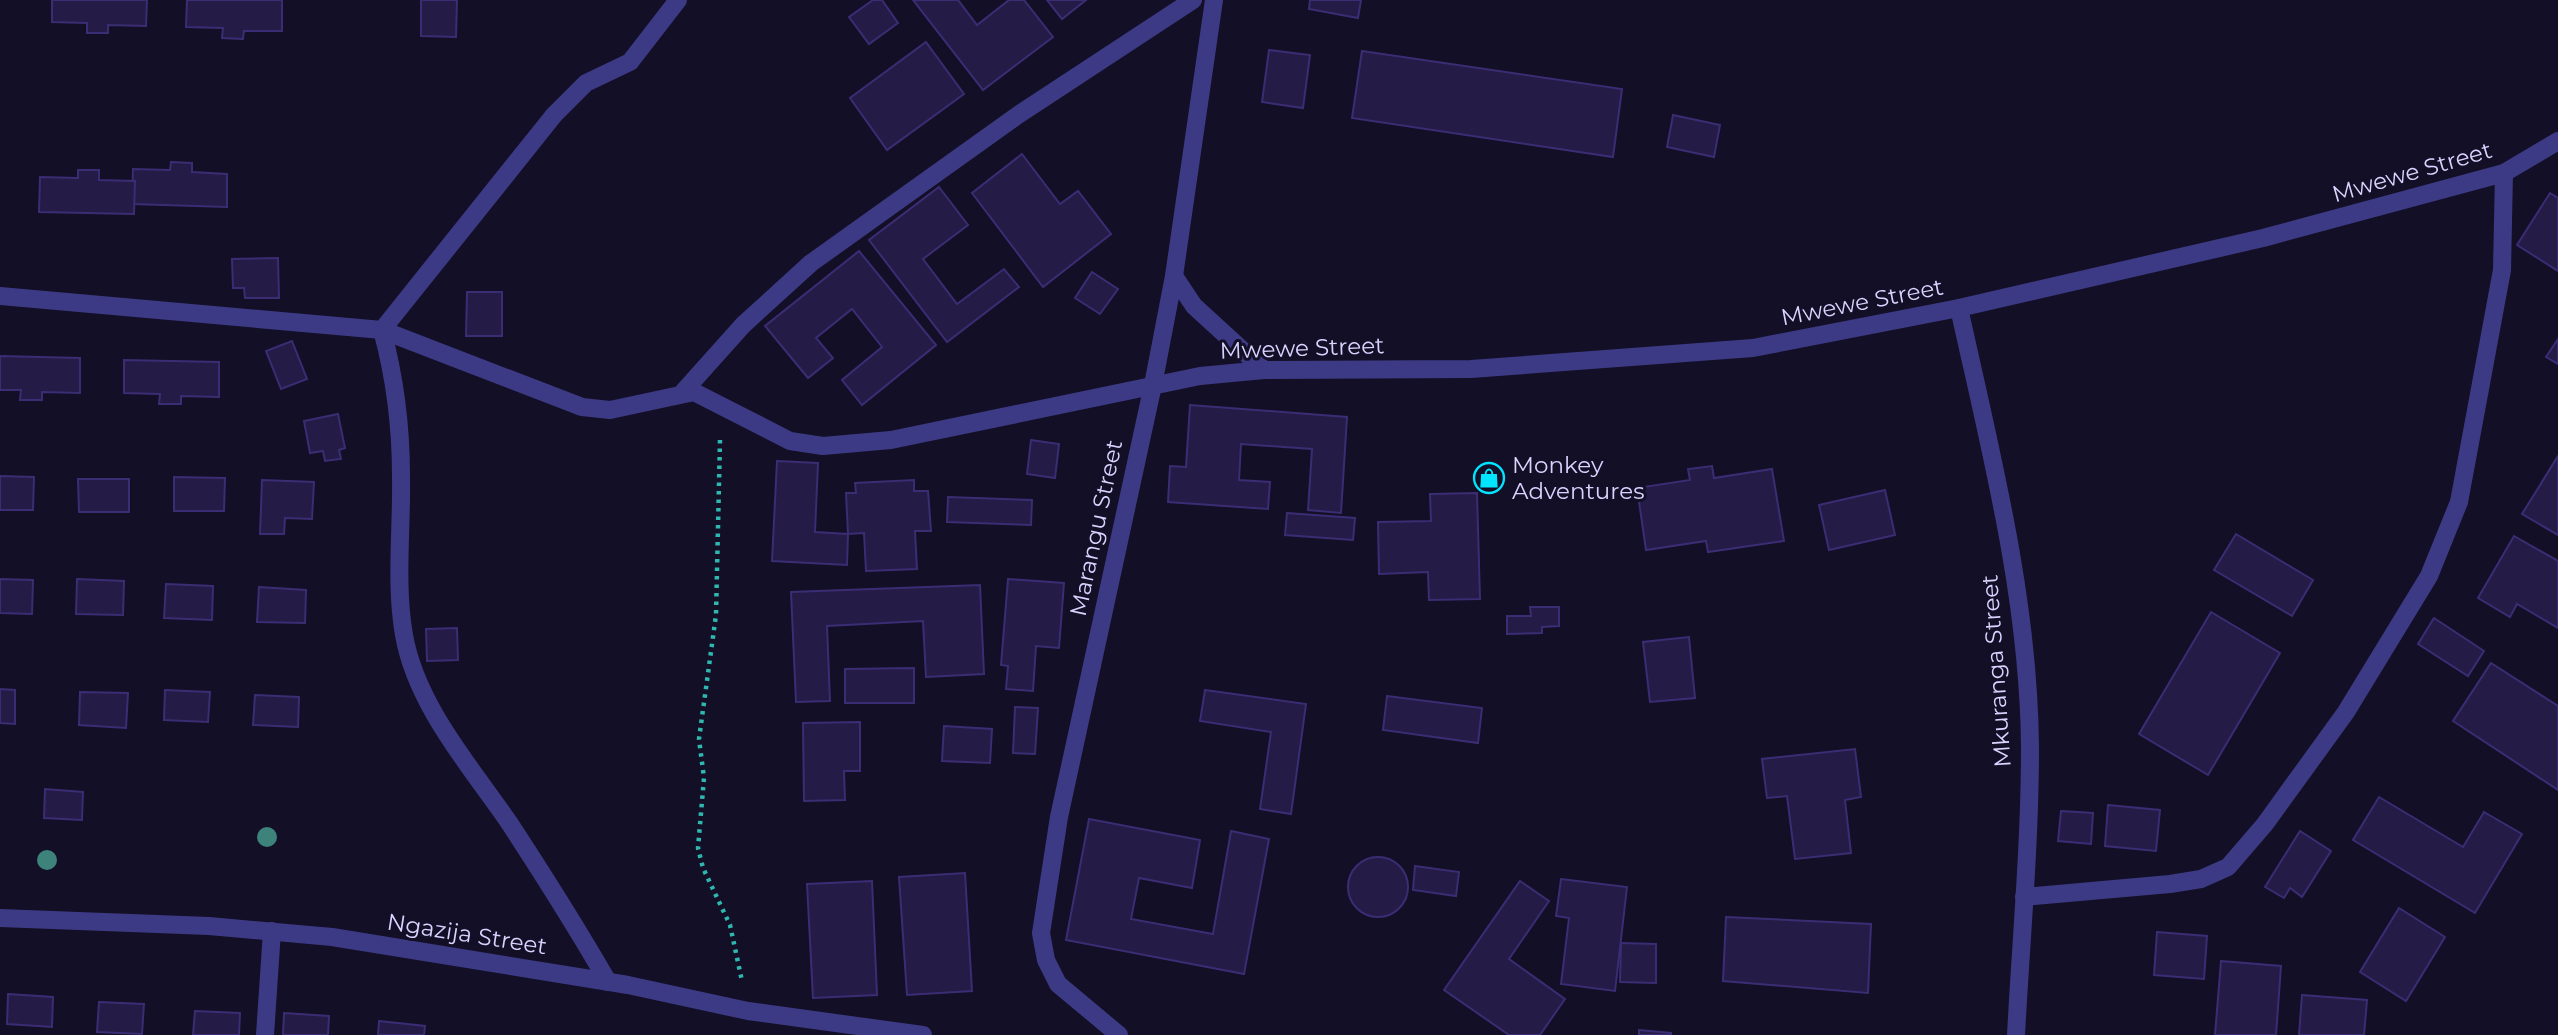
<svg xmlns="http://www.w3.org/2000/svg" width="2558" height="1035" viewBox="0 0 2558 1035" font-family="Montserrat,sans-serif">
	<style>
		.building { fill: #241b47; stroke: #3b2d73; stroke-width: 2 }
		.lines { fill: none; stroke-linecap: round; stroke-linejoin: round }
		.path { stroke: #2fb8b0; stroke-width: 4.5; stroke-dasharray: 3.5 5; stroke-linecap: butt }
		.minor { stroke: #3d3a85; stroke-width: 18 }
		.tree { fill: #3d827b }
		.labels { text-anchor: middle; dominant-baseline: central; stroke-width: 6; stroke-linejoin: round; paint-order: stroke }
		.street-label { font-size: 23px; fill: #d9d4ff; stroke: #130f26 }
		.poi-label { font-size: 23px; fill: #d9d4ff; stroke: #130f26; text-anchor: start }
	</style>
	<rect width="100%" height="100%" fill="#130f26"/>
	<!-- building -->
	<g class="building">
		<polygon points="52,0 147,0 146,26 108,25 108,33 87,33 87,23 52,22"/>
		<polygon points="187,0 282,0 282,31 244,31 243,39 222,38 223,28 186,27"/>
		<polygon points="421,0 457,0 456,37 421,36"/>
		<polygon points="873,0 882,0 898,23 869,44 849,17"/>
		<polygon points="913,0 958,0 977,25 1009,0 1024,0 1053,37 983,90"/>
		<polygon points="1047,0 1086,0 1062,19"/>
		<polygon points="1310,0 1361,0 1358,18 1309,9"/>
		<polygon points="926,42 964,94 887,150 850,98"/>
		<polygon points="1269,50 1310,55 1303,108 1262,102"/>
		<polygon points="1362,51 1622,89 1613,157 1352,118"/>
		<polygon points="1673,115 1720,125 1714,157 1667,147"/>
		<polygon points="1022,154 1060,204 1078,191 1111,234 1043,287 972,193"/>
		<polygon points="171,162 192,163 192,172 227,174 227,207 132,204 133,169 170,170"/>
		<polygon points="78,170 99,170 99,180 135,181 134,214 39,212 40,177 78,178"/>
		<polygon points="939,187 968,225 923,259 957,304 1004,269 1019,287 947,342 869,240"/>
		<polygon points="2550,193 2558,198 2558,271 2517,245"/>
		<polygon points="859,251 936,345 862,405 842,380 882,347 852,309 816,338 833,358 808,378 765,326"/>
		<polygon points="278,258 279,298 245,298 244,288 233,288 232,259"/>
		<polygon points="1092,272 1118,289 1100,314 1075,298"/>
		<polygon points="467,292 502,292 502,336 466,336"/>
		<polygon points="2558,339 2558,364 2546,357"/>
		<polygon points="292,341 307,379 281,389 266,351"/>
		<polygon points="0,356 80,358 80,393 42,392 42,400 20,400 21,390 0,390"/>
		<polygon points="124,360 219,362 219,397 181,396 181,404 159,404 160,394 124,393"/>
		<polygon points="1190,405 1347,417 1341,513 1308,510 1312,449 1241,444 1239,480 1270,482 1268,509 1168,502 1170,466 1186,467"/>
		<polygon points="338,414 345,448 339,450 341,459 325,461 323,451 310,453 304,421"/>
		<polygon points="1031,440 1059,444 1055,478 1027,474"/>
		<polygon points="2558,456 2558,535 2522,514"/>
		<polygon points="777,461 818,463 815,532 848,534 847,565 772,561"/>
		<polygon points="1712,466 1714,478 1772,469 1784,541 1708,552 1706,541 1646,550 1637,488 1690,480 1688,469"/>
		<polygon points="0,476 34,477 33,510 0,510"/>
		<polygon points="174,477 225,478 224,511 174,511"/>
		<polygon points="78,479 129,479 129,512 79,512"/>
		<polygon points="262,480 314,482 312,519 285,518 284,534 260,534"/>
		<polygon points="914,480 914,491 928,491 931,531 915,531 917,569 866,571 864,533 848,534 846,493 856,493 855,483"/>
		<polygon points="1885,490 1895,535 1829,550 1819,505"/>
		<polygon points="1477,493 1480,599 1429,600 1428,572 1379,574 1378,522 1431,521 1430,494"/>
		<polygon points="948,497 1032,500 1031,525 947,522"/>
		<polygon points="1287,513 1355,518 1353,540 1285,535"/>
		<polygon points="2236,534 2313,580 2292,616 2214,570"/>
		<polygon points="2514,536 2558,561 2558,628 2517,604 2510,617 2478,598"/>
		<polygon points="0,579 33,580 32,614 0,613"/>
		<polygon points="77,579 124,581 123,615 76,614"/>
		<polygon points="1008,579 1064,583 1059,648 1036,646 1033,691 1006,689 1008,666 1001,665"/>
		<polygon points="166,584 213,586 212,620 164,618"/>
		<polygon points="980,585 984,674 926,677 923,621 827,626 830,701 796,702 791,592"/>
		<polygon points="259,587 306,590 305,623 257,622"/>
		<polygon points="1530,607 1559,607 1559,626 1542,627 1542,633 1507,634 1507,616 1531,616"/>
		<polygon points="2211,612 2280,653 2208,775 2139,734"/>
		<polygon points="2434,618 2484,651 2468,676 2418,644"/>
		<polygon points="457,628 458,660 427,661 426,629"/>
		<polygon points="1689,637 1695,698 1650,702 1643,642"/>
		<polygon points="2491,663 2558,706 2558,790 2453,721"/>
		<polygon points="914,668 914,703 845,703 845,669"/>
		<polygon points="0,689 15,690 15,724 0,723"/>
		<polygon points="165,690 210,692 208,722 164,720"/>
		<polygon points="1205,690 1306,704 1291,814 1260,809 1271,732 1200,721"/>
		<polygon points="80,692 128,693 126,728 79,725"/>
		<polygon points="255,695 299,697 298,727 253,725"/>
		<polygon points="1387,696 1482,708 1478,743 1383,730"/>
		<polygon points="1015,707 1038,708 1035,754 1013,753"/>
		<polygon points="860,722 860,771 844,771 845,800 804,801 803,723"/>
		<polygon points="944,726 992,729 990,763 942,761"/>
		<polygon points="1855,749 1861,797 1845,800 1851,853 1795,859 1787,796 1767,798 1762,759"/>
		<polygon points="45,789 83,792 82,820 44,818"/>
		<polygon points="2379,797 2463,847 2484,812 2522,834 2475,913 2353,840"/>
		<polygon points="2108,805 2160,810 2156,851 2105,846"/>
		<polygon points="2061,811 2093,813 2091,844 2058,841"/>
		<polygon points="1089,819 1200,840 1192,888 1139,878 1131,919 1213,934 1231,831 1269,839 1244,974 1066,940"/>
		<polygon points="2300,831 2331,851 2302,897 2290,888 2284,898 2265,887"/>
		<circle cx="1378" cy="887" r="30"/>
		<polygon points="1415,866 1459,872 1456,896 1413,890"/>
		<polygon points="965,873 972,991 907,995 899,877"/>
		<polygon points="1561,879 1627,887 1615,991 1561,984 1569,918 1556,916"/>
		<polygon points="872,881 877,995 813,998 807,884"/>
		<polygon points="1520,881 1549,901 1509,959 1565,999 1540,1035 1509,1035 1444,990"/>
		<polygon points="2399,908 2445,937 2406,1001 2360,972"/>
		<polygon points="1726,917 1871,924 1868,993 1723,981"/>
		<polygon points="2157,932 2207,936 2204,979 2154,975"/>
		<polygon points="1621,943 1656,944 1656,983 1620,982"/>
		<polygon points="2221,961 2281,966 2276,1035 2215,1035"/>
		<polygon points="8,994 53,997 52,1027 7,1024"/>
		<polygon points="2302,995 2367,1000 2364,1035 2299,1035"/>
		<polygon points="99,1002 144,1004 142,1034 97,1032"/>
		<polygon points="195,1011 240,1013 239,1035 193,1035"/>
		<polygon points="284,1013 329,1016 328,1035 283,1035"/>
		<polygon points="379,1021 425,1026 424,1035 378,1035"/>
		<polygon points="1639,1030 1671,1033 1671,1035 1639,1035"/>
	</g>
	<g class="lines">
		<!-- path -->
		<polyline class="path" points="720,440 716,615 699,739 704,778 698,848 703,868 730,925 742,981"/>
		<!-- minor -->
		<g class="minor">
			<polyline points="1174,276 1194,306 1264,370"/>
			<polyline points="0,296 382,330 582,407 610,410 694,392 790,441 823,446 891,440 1200,376 1264,370 1471,369 1753,348 1959,308 2263,238 2504,173 2558,141"/>
			<path d="M1959,308c32,145 70,291 71,440 0,96 -9,192 -14,287"/>
			<polyline points="683,392 743,325 811,263 1018,115 1193,0"/>
			<polyline points="2024,897 2170,884 2201,879 2228,867 2265,824 2346,712 2429,576 2459,502 2502,270 2504,173"/>
			<polyline points="0,918 209,926 332,937 628,985 748,1011 923,1035"/>
			<path d="M608,982c-31,-54 -64,-106 -98,-158 -39,-57 -94,-119 -106,-189 -9,-51 -2,-106 -3,-159 0,-50 -6,-98 -19,-146l172,-215 32,-32 44,-21 48,-62"/>
			<polyline points="265,1035 272,931"/>
			<polyline points="1119,1035 1058,984 1046,960 1041,933 1059,817 1153,385 1174,276 1214,0"/>
		</g>
	</g>
	<!-- trees -->
	<g class="tree">
		<circle cx="267" cy="837" r="10"/>
		<circle cx="47" cy="860" r="10"/>
	</g>
	<!-- icons -->
	<defs>
		<g id="shop-ring" transform="scale(1.575)"><circle r="9.5" fill="#130f26" stroke="#00e5ff" stroke-width="1.5"/><path d="M-5-2.5h2.3a2.7 3.5 0 0 1 5.4 0H5L5.5 6h-11ZM-1.5-2.5h3a1.5 2.3 0 0 0-3 0Z" fill="#00e5ff"/></g>
	</defs>
	<g fill-rule="evenodd">
		<use href="#shop-ring" x="1489" y="478"/>
	</g>
	<g class="labels">
		<!-- street labels -->
		<g class="street-label">
			<text transform="translate(2412 172) rotate(-16)">Mwewe Street</text>
			<text transform="translate(1862 302) rotate(-11)">Mwewe Street</text>
			<text transform="translate(1302 348) rotate(-2)">Mwewe Street</text>
			<text transform="translate(1096 528) rotate(-78)">Marangu Street</text>
			<text transform="translate(1996 671) rotate(-94)">Mkuranga Street</text>
			<text transform="translate(467 934) rotate(9)">Ngazija Street</text>
		</g>
		<!-- poi labels -->
		<g class="poi-label">
			<text x="1512" y="465">Monkey<tspan x="1512" dy="26">Adventures</tspan></text>
		</g>
	</g>
</svg>
